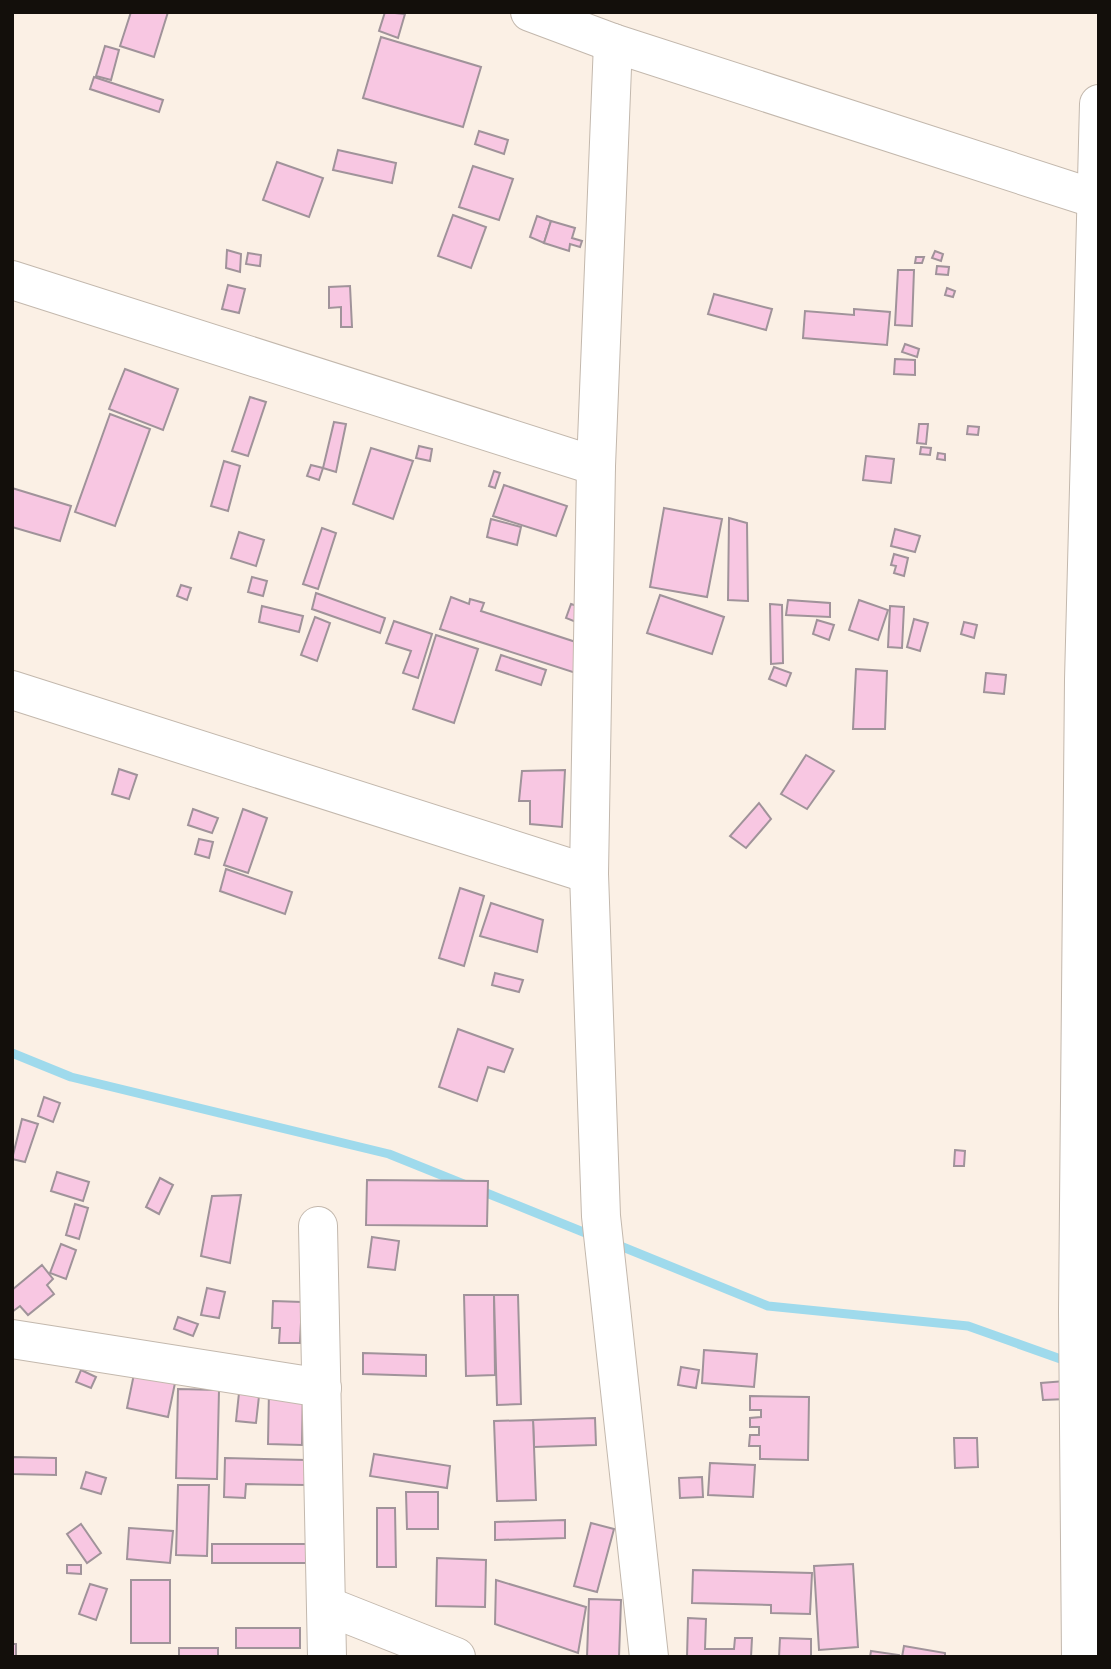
<svg xmlns="http://www.w3.org/2000/svg" width="1111" height="1669" viewBox="0 0 1111 1669" font-family="Overpass,sans-serif">
	<style>
		.lines { fill: none; stroke-linecap: round; stroke-linejoin: round }
		.stream { stroke: #9fdaec; stroke-width: 9 }
		.building { fill: #f8c7e2; stroke: #a0939a; stroke-width: 2 }
		.minor-casing { stroke: #c3b8ad; stroke-width: 40 }
		.minor { stroke: #fff; stroke-width: 38 }
	</style>
	<rect width="100%" height="100%" fill="#fbf0e5"/>
	<g class="lines">
		<!-- stream -->
		<g class="stream">
			<polyline points="12,1053 71,1077 389,1154 466,1185"/>
			<polyline points="479,1190 593,1236"/>
			<polyline points="613,1243 768,1306 968,1326 1069,1362"/>
		</g>
	</g>
	<!-- building -->
	<g class="building">
		<polygon points="131,12 168,12 154,57 120,46"/>
		<polygon points="385,12 405,14 398,38 379,31"/>
		<polygon points="381,37 481,67 463,127 363,98"/>
		<polygon points="105,46 119,50 111,80 96,76"/>
		<polygon points="94,77 163,100 159,112 90,89"/>
		<polygon points="479,131 508,140 504,154 475,144"/>
		<polygon points="338,150 396,163 392,183 333,170"/>
		<polygon points="277,162 323,178 309,217 263,200"/>
		<polygon points="473,166 513,179 499,220 459,207"/>
		<polygon points="453,215 486,227 471,268 438,256"/>
		<polygon points="537,216 551,221 544,243 530,237"/>
		<polygon points="551,221 575,228 572,238 582,241 580,247 570,244 569,251 544,243"/>
		<polygon points="227,250 241,254 240,272 226,268"/>
		<polygon points="935,251 943,254 941,261 932,258"/>
		<polygon points="248,253 261,255 260,266 246,264"/>
		<polygon points="916,257 924,257 922,263 915,263"/>
		<polygon points="937,266 949,267 948,275 936,274"/>
		<polygon points="898,270 914,270 912,326 895,325"/>
		<polygon points="228,285 245,289 239,313 222,309"/>
		<polygon points="350,286 352,327 341,327 341,307 329,308 329,287"/>
		<polygon points="947,288 955,291 953,297 945,295"/>
		<polygon points="714,294 772,309 766,330 708,314"/>
		<polygon points="854,309 890,312 887,345 803,338 805,311 854,315"/>
		<polygon points="905,344 919,349 917,357 902,352"/>
		<polygon points="895,359 915,360 915,375 894,374"/>
		<polygon points="125,369 178,389 163,430 109,409"/>
		<polygon points="250,397 266,402 248,456 232,451"/>
		<polygon points="110,414 150,429 115,526 75,512"/>
		<polygon points="334,422 346,424 336,472 323,468"/>
		<polygon points="919,424 928,424 926,444 917,443"/>
		<polygon points="968,426 979,427 978,435 967,434"/>
		<polygon points="419,446 432,449 430,461 416,458"/>
		<polygon points="921,447 931,448 930,455 920,454"/>
		<polygon points="371,448 413,461 393,519 353,504"/>
		<polygon points="938,453 945,454 945,460 937,459"/>
		<polygon points="866,456 894,459 891,483 863,480"/>
		<polygon points="224,461 240,466 228,511 211,506"/>
		<polygon points="311,465 323,468 319,480 307,476"/>
		<polygon points="494,471 500,473 495,488 489,486"/>
		<polygon points="504,485 567,506 556,536 493,516"/>
		<polygon points="12,488 71,506 60,541 12,527"/>
		<polygon points="664,508 722,519 707,597 650,587"/>
		<polygon points="729,518 747,523 748,601 728,600"/>
		<polygon points="491,519 521,527 517,545 487,537"/>
		<polygon points="322,528 336,533 318,589 303,584"/>
		<polygon points="895,529 920,536 915,552 891,546"/>
		<polygon points="239,532 264,540 256,566 231,558"/>
		<polygon points="894,554 908,558 904,576 894,573 896,566 891,565"/>
		<polygon points="252,577 267,581 263,596 248,592"/>
		<polygon points="181,585 191,588 187,600 177,596"/>
		<polygon points="316,593 385,618 380,633 312,609"/>
		<polygon points="660,595 724,617 712,654 647,633"/>
		<polygon points="451,597 469,604 470,599 484,603 481,611 591,647 582,675 440,629"/>
		<polygon points="788,600 830,603 830,617 786,615"/>
		<polygon points="859,600 888,610 878,640 849,630"/>
		<polygon points="571,604 580,607 576,622 566,618"/>
		<polygon points="770,604 782,605 783,663 771,664"/>
		<polygon points="262,606 303,616 299,632 259,622"/>
		<polygon points="890,606 904,607 902,648 888,647"/>
		<polygon points="315,617 330,623 317,661 301,655"/>
		<polygon points="914,619 928,623 920,651 907,647"/>
		<polygon points="817,620 834,625 829,640 813,634"/>
		<polygon points="394,621 432,634 418,678 403,673 411,651 386,643"/>
		<polygon points="964,622 977,625 974,638 961,634"/>
		<polygon points="436,635 478,649 454,723 413,709"/>
		<polygon points="501,655 546,670 541,685 496,670"/>
		<polygon points="774,667 791,673 786,686 769,679"/>
		<polygon points="856,669 887,671 885,729 853,729"/>
		<polygon points="986,673 1006,675 1004,694 984,692"/>
		<polygon points="806,755 834,771 807,809 781,794"/>
		<polygon points="119,769 137,775 129,799 112,794"/>
		<polygon points="565,770 562,827 530,824 530,801 519,801 522,771"/>
		<polygon points="759,803 771,819 746,848 730,836"/>
		<polygon points="193,809 218,818 212,833 188,825"/>
		<polygon points="243,809 267,818 248,873 224,865"/>
		<polygon points="199,839 213,842 209,858 195,854"/>
		<polygon points="226,869 292,892 285,914 220,891"/>
		<polygon points="460,888 484,896 464,966 439,958"/>
		<polygon points="491,903 543,920 537,952 480,936"/>
		<polygon points="495,973 523,980 519,992 492,985"/>
		<polygon points="458,1029 513,1049 504,1072 488,1067 477,1101 439,1087"/>
		<polygon points="44,1097 60,1103 53,1122 38,1116"/>
		<polygon points="22,1119 38,1124 25,1162 12,1159"/>
		<polygon points="955,1150 965,1151 964,1166 954,1166"/>
		<polygon points="57,1172 89,1182 83,1201 51,1191"/>
		<polygon points="160,1178 173,1185 159,1214 146,1207"/>
		<polygon points="367,1180 488,1181 487,1226 366,1225"/>
		<polygon points="241,1195 230,1263 201,1256 212,1196"/>
		<polygon points="75,1204 88,1208 79,1239 66,1235"/>
		<polygon points="372,1237 399,1241 395,1270 368,1267"/>
		<polygon points="61,1244 76,1250 66,1279 50,1273"/>
		<polygon points="42,1265 53,1279 47,1285 54,1294 28,1315 20,1306 12,1312 12,1290"/>
		<polygon points="207,1288 225,1292 219,1318 201,1315"/>
		<polygon points="464,1295 494,1295 495,1375 466,1376"/>
		<polygon points="494,1295 518,1295 521,1404 497,1405"/>
		<polygon points="273,1301 302,1302 300,1343 279,1343 280,1328 272,1328"/>
		<polygon points="178,1317 198,1324 193,1336 174,1329"/>
		<polygon points="704,1350 757,1354 754,1387 702,1383"/>
		<polygon points="363,1353 426,1355 426,1376 363,1374"/>
		<polygon points="681,1367 699,1370 696,1388 678,1385"/>
		<polygon points="81,1370 96,1377 91,1388 76,1382"/>
		<polygon points="134,1374 175,1383 168,1417 127,1408"/>
		<polygon points="1065,1381 1067,1399 1043,1400 1041,1383"/>
		<polygon points="178,1389 219,1390 217,1479 176,1478"/>
		<polygon points="269,1390 303,1390 302,1445 268,1444"/>
		<polygon points="239,1393 259,1396 256,1423 236,1421"/>
		<polygon points="750,1396 809,1397 808,1460 760,1459 760,1446 749,1446 750,1435 759,1435 759,1427 750,1427 750,1418 761,1417 761,1410 750,1410"/>
		<polygon points="595,1418 596,1445 534,1447 533,1420"/>
		<polygon points="533,1420 536,1500 497,1501 494,1421"/>
		<polygon points="954,1438 977,1438 978,1467 955,1468"/>
		<polygon points="374,1454 450,1466 447,1488 370,1476"/>
		<polygon points="12,1457 56,1458 56,1475 12,1474"/>
		<polygon points="225,1458 306,1460 306,1485 246,1484 245,1498 224,1497"/>
		<polygon points="710,1463 755,1465 753,1497 708,1495"/>
		<polygon points="86,1472 106,1478 101,1494 81,1488"/>
		<polygon points="702,1477 703,1497 680,1498 679,1478"/>
		<polygon points="178,1485 209,1485 207,1556 176,1555"/>
		<polygon points="406,1492 438,1492 438,1529 407,1529"/>
		<polygon points="377,1508 395,1508 396,1567 377,1567"/>
		<polygon points="565,1520 565,1538 495,1540 495,1522"/>
		<polygon points="591,1523 614,1529 597,1592 574,1586"/>
		<polygon points="81,1524 101,1553 87,1563 67,1534"/>
		<polygon points="129,1528 173,1531 170,1563 127,1559"/>
		<polygon points="212,1544 311,1544 312,1563 212,1563"/>
		<polygon points="437,1558 486,1560 485,1607 436,1606"/>
		<polygon points="853,1564 858,1647 819,1650 814,1566"/>
		<polygon points="67,1565 81,1565 81,1574 67,1573"/>
		<polygon points="693,1570 812,1573 810,1614 771,1613 771,1605 692,1603"/>
		<rect x="131" y="1580" width="39" height="63"/>
		<polygon points="496,1580 586,1607 578,1653 495,1624"/>
		<polygon points="90,1584 107,1589 96,1620 79,1614"/>
		<polygon points="589,1599 621,1600 619,1657 587,1657"/>
		<polygon points="688,1618 706,1619 705,1649 734,1649 735,1638 752,1638 751,1657 687,1657"/>
		<rect x="236" y="1628" width="64" height="20"/>
		<polygon points="780,1638 811,1639 811,1657 779,1657"/>
		<rect x="12" y="1644" width="4" height="13"/>
		<polygon points="904,1646 945,1653 945,1657 902,1657"/>
		<rect x="179" y="1648" width="39" height="9"/>
		<polygon points="871,1651 899,1655 899,1657 870,1657"/>
	</g>
	<g class="lines">
		<!-- minor casing -->
		<g class="minor-casing">
			<g id="minor">
				<polyline points="530,12 613,43 1099,200"/>
				<polyline points="613,43 596,466 589,874 601,1216 649,1657"/>
				<polyline points="12,280 596,466"/>
				<polyline points="12,690 589,874"/>
				<polyline points="318,1226 327,1657"/>
				<polyline points="12,1339 322,1388"/>
				<polyline points="327,1606 456,1657"/>
				<polyline points="1081,1657 1078,1311 1084,680 1099,104"/>
			</g>
		</g>
		<!-- minor -->
		<use href="#minor" class="minor"/>
	</g>
	<!-- border -->
	<rect width="1111" height="1669" fill="none" stroke="#130f0b" stroke-width="28"/>
</svg>
